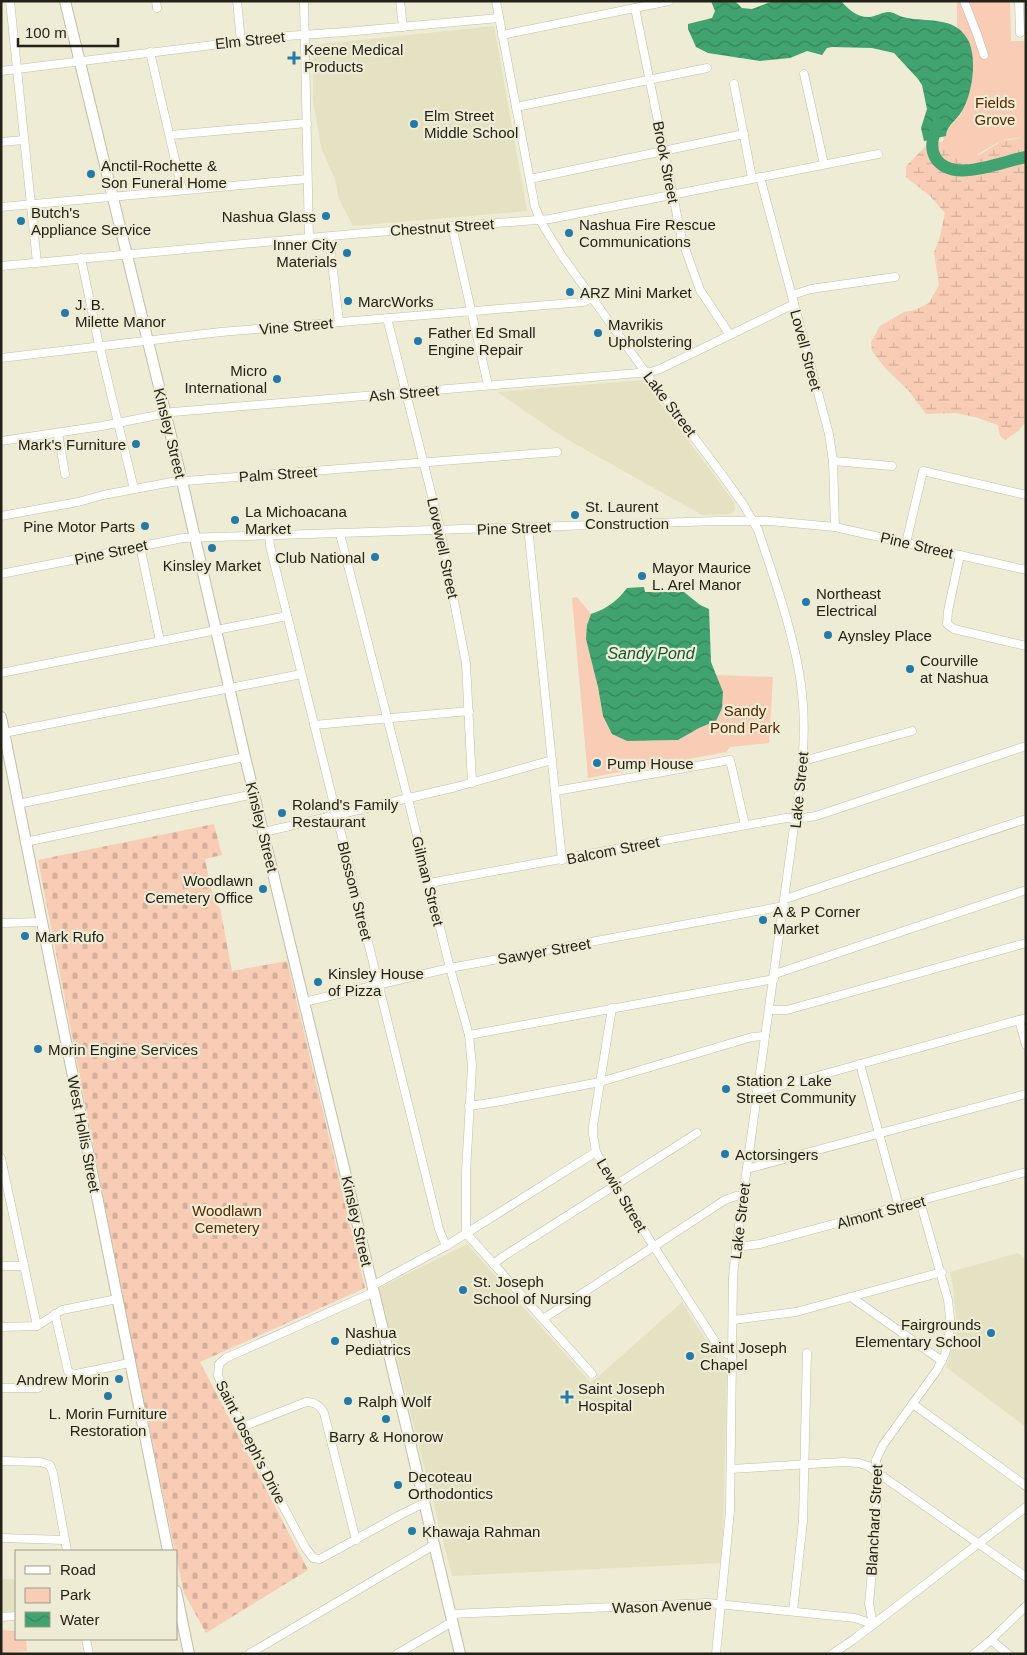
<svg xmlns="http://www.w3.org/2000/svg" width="1027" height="1655" viewBox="0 0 1027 1655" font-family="Helvetica,sans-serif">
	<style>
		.built { fill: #e4e2c3 }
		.wetland { fill: url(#wetland-marsh) }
		.cemetery { fill: url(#cemetery-stones) }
		.park { fill: #f8ccb5 }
		.water { fill: url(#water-waves) }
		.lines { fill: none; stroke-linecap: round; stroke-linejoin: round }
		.river { stroke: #41a370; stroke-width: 12 }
		.minor-casing { stroke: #c1bfa8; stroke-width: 9 }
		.major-casing { stroke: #c1bfa8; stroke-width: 12 }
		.minor { stroke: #fff; stroke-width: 8 }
		.major { stroke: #fff; stroke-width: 10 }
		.poi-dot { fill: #2379a8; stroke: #eeecd4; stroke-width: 2 }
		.labels { text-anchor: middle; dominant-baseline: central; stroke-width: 4.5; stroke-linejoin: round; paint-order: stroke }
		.street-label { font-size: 15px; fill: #232219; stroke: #eeecd4 }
		.poi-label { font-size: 15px; fill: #232219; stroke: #eeecd4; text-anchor: start }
		.park-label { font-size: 15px; fill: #5b2600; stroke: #eeecd4 }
		.water-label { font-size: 16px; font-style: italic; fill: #105937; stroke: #eeecd4 }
	</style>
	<defs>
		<pattern id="wetland-marsh" width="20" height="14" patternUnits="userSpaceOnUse" patternTransform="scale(1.25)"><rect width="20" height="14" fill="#f8ccb5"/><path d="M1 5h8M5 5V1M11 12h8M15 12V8" fill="none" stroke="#d4af9b"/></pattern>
		<pattern id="cemetery-stones" width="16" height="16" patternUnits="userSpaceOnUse" patternTransform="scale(1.25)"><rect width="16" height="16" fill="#f8ccb5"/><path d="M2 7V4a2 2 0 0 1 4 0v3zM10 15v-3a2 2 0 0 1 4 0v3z" fill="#d4af9b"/></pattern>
		<pattern id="water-waves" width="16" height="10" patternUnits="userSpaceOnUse" patternTransform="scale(1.25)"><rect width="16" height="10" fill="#41a370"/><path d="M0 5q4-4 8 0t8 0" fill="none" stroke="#36845b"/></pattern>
	</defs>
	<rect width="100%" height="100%" fill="#eeecd4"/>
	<!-- built -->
	<g class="built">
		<polygon points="494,26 527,211 353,226 339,199 335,180 321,147 313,100 313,45"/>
		<polygon points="643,380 734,502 735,510 731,514 702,515 563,437 497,392"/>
		<polygon points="467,1244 591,1383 682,1302 727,1374 723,1533 720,1563 452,1576 379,1288"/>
		<polygon points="1018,1253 1026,1259 1026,1427 946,1367 954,1343 957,1324 953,1287 950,1272"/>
		<polygon points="1,1579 16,1579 16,1611 1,1612"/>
	</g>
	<!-- wetland -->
	<polygon class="wetland" points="1026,137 1026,422 1018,431 1005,440 1000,436 998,425 975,417 956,413 926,414 908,390 886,369 872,351 871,342 880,326 904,312 915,310 929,303 939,285 934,253 940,236 945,213 930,196 906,177 906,166 930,142 942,142 942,147 979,155 1002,141"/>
	<!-- cemetery -->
	<polygon class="cemetery" points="214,824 222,855 205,859 214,902 220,908 232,971 287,961 365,1288 200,1362 308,1570 206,1633 184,1593 135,1361 38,860"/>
	<!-- park -->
	<g class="park">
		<path d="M957,1h53l1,40h15v96c-8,1 -17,1 -24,4 -25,10 -34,30 -61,6l5,-16 16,-18 2,-80 -7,-6z"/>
		<polygon points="577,597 591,614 587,625 603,716 643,740 653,741 678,740 699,728 716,721 723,693 716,675 773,677 769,743 730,747 726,752 588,778 572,598"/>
		<polygon points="1,1630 16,1631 16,1639 26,1639 27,1651 1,1653"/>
	</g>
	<!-- water -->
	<g class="water">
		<path d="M711,1h24l7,7 10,1 21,-8h68c8,9 17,17 29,16 7,-1 12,-5 19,-5 5,0 9,4 14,5 23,6 52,-2 65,23 10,19 4,58 -8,74 -5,7 -14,13 -14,22l-22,5 -3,-13 6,-19 -5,-24 -4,-6 -24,-26 -22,-5 -40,-1 -5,1 -5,7 -15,-4 -17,7 -30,3 -52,-8 -12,-6 -8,-18v-5l24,-6 3,-7z"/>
		<path d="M644,587l1,5h39l16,13 9,4 2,53 12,30 -1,16 -6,13 -17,7 -21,12 -51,1 -15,-7 -9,-18 -5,-29 -12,-48 1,-14 4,-11c17,-6 25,-12 36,-26z"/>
	</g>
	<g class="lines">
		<!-- river -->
		<path class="river" d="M938,124c-5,10 -8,23 -3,33 16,28 67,4 91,0"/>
		<!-- minor casing -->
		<g class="minor-casing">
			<g id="minor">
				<polyline points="10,1 37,263"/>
				<polyline points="156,1 157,8"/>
				<polyline points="237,1 241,41"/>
				<polyline points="304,1 309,239"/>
				<polyline points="400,1 403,27"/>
				<path d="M496,1l39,206 6,15 21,34 84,117 77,103 20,28 15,26c15,45 31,90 40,136 7,35 7,74 3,110l-65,471 -3,30 -3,234 -14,143"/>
				<polyline points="964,1 977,34 984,55"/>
				<polyline points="1019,1 1020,33"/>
				<polyline points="635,8 682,240 700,290 730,335"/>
				<polyline points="502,35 669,1"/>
				<polyline points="150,52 182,190"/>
				<polyline points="1,71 287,36 345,32 499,18"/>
				<polyline points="804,74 824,164"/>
				<polyline points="734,84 752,178"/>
				<polyline points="516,107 707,68"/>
				<polyline points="170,135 307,123"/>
				<polyline points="1,142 24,140"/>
				<polyline points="760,177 829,434 833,461 835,527"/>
				<polyline points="530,179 744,134"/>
				<polyline points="1,207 307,179"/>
				<polyline points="452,226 488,385"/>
				<polyline points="329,237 339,322"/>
				<polyline points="81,258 98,340 134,489"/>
				<polyline points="1,266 364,233 550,219 878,154"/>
				<polyline points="792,295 811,289 895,277"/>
				<polyline points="387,318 439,524 466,663 472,783"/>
				<polyline points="1,358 221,332 583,302 592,298"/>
				<polyline points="58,433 65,474"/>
				<polyline points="1,441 102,426 173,412 651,372 660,369 794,304"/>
				<polyline points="833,461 892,466"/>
				<polyline points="1,516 78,502 103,495 172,482 557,452"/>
				<polyline points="528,527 562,860"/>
				<polyline points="340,534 407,795 450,968 469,1035 472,1066 466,1172 466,1233 592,1374"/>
				<polyline points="269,535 270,546 439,1229 446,1246"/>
				<polyline points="906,543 923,471 1026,495"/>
				<polyline points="140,546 160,641"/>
				<polyline points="960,555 948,611 947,624 954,629 1026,646"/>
				<polyline points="1,574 183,538 718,521 770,521 835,527 1026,570"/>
				<polyline points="1,673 287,616"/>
				<polyline points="314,725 469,711"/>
				<polyline points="4,733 301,674"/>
				<polyline points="803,761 912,731"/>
				<polyline points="556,791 730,760 745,825"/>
				<polyline points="18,804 245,757"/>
				<polyline points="264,832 456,787 552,760"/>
				<polyline points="25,842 254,794"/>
				<polyline points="429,883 786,818 803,818 816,816 1026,746"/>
				<polyline points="785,899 1026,819"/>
				<polyline points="1,923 42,922"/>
				<polyline points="775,974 1026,890"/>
				<polyline points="304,1002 450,968 784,906"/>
				<polyline points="612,1008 593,1126 593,1134 596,1152 615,1186 718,1346 723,1352 732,1356"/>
				<polyline points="769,1010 787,1010 1026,943"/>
				<polyline points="1019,1020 1026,1045"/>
				<polyline points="469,1035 774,979"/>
				<polyline points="860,1064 899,1207"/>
				<polyline points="757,1091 803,1080 1026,1018"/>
				<polyline points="469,1106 496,1102 600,1082 752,1037 765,1036"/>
				<polyline points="1,1158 37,1326"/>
				<polyline points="747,1169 1026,1094"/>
				<polyline points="736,1247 760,1244 1026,1172"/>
				<polyline points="493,1264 504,1256 697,1133"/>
				<polyline points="1,1266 24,1266"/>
				<polyline points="372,1286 446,1246 596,1152"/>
				<polyline points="374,1292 226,1358 219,1364 218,1376 260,1463 305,1547 313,1558 320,1559 400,1515 424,1503"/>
				<polyline points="851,1297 942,1361"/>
				<polyline points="55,1314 68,1371 71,1373 76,1374 129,1363"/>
				<polyline points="543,1319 725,1200 736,1196 743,1195"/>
				<polyline points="733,1320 796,1312 942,1272"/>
				<polyline points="1,1327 37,1326 62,1310 117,1299"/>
				<polyline points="1,1388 38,1388"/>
				<polyline points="913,1404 1026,1486"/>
				<path d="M242,1427l64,-25c9,0 14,3 18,11l32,127"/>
				<polyline points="1,1461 40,1462 50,1465 53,1473 67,1551"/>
				<polyline points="731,1469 843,1462 859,1463 868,1466 1026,1577"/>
				<polyline points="1,1538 65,1540"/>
				<polyline points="793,1611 803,1521 807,1353"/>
				<polyline points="450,1614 708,1603 855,1618 873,1624"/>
				<polyline points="1,1617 16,1616"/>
				<polyline points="873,1624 869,1604 877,1517 876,1460 883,1445 937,1370 945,1354 949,1337 950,1318 948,1300 920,1201"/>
				<polyline points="86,1639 89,1654"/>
				<polyline points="991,1640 1008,1654"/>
				<polyline points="249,1654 434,1545"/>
				<polyline points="397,1654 452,1622"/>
				<polyline points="832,1654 853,1640 1026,1507"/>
				<polyline points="974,1654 991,1640 1026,1606"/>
			</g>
		</g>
		<!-- major casing -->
		<g class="major-casing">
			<g id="major">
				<polyline points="65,1 182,481 245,757 404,1417 460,1654"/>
				<polyline points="1,717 168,1551"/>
				<polyline points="176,1591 189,1654"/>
			</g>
		</g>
		<!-- minor -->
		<use href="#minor" class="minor"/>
		<!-- major -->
		<use href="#major" class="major"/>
	</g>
	<!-- markers -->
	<g class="poi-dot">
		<path d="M291.5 50.5h5v5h5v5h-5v5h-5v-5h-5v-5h5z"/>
		<circle cx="414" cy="124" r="5"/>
		<circle cx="91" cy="174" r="5"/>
		<circle cx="326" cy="216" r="5"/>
		<circle cx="21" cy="221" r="5"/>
		<circle cx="569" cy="233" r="5"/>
		<circle cx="347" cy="253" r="5"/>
		<circle cx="570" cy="292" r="5"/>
		<circle cx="348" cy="301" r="5"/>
		<circle cx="65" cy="313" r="5"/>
		<circle cx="598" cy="333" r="5"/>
		<circle cx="418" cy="341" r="5"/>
		<circle cx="277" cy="379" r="5"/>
		<circle cx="136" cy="444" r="5"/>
		<circle cx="575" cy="515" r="5"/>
		<circle cx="235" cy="520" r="5"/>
		<circle cx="145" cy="526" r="5"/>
		<circle cx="212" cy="548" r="5"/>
		<circle cx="375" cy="557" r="5"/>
		<circle cx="642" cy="576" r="5"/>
		<circle cx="806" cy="602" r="5"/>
		<circle cx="828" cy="635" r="5"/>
		<circle cx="910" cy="669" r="5"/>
		<circle cx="597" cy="763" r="5"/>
		<circle cx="282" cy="813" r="5"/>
		<circle cx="263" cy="889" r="5"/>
		<circle cx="763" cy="920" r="5"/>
		<circle cx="25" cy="936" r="5"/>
		<circle cx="318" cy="982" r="5"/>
		<circle cx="38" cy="1049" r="5"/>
		<circle cx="726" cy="1089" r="5"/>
		<circle cx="725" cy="1154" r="5"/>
		<circle cx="463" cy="1290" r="5"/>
		<circle cx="991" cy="1333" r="5"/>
		<circle cx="335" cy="1341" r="5"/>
		<circle cx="690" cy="1356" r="5"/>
		<circle cx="119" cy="1379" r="5"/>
		<circle cx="108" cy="1396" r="5"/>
		<path d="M564.5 1389.5h5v5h5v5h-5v5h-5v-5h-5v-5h5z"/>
		<circle cx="348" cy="1401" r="5"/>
		<circle cx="386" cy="1419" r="5"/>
		<circle cx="398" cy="1485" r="5"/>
		<circle cx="412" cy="1531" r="5"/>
	</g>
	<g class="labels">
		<!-- street labels -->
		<g class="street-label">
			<text transform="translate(250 40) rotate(-6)">Elm Street</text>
			<text transform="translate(666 162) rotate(79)">Brook Street</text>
			<text transform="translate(442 227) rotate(-4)">Chestnut Street</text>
			<text transform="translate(296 326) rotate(-5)">Vine Street</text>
			<text transform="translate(806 350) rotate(75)">Lovell Street</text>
			<text transform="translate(404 393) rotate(-5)">Ash Street</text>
			<text transform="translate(670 404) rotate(53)">Lake Street</text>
			<text transform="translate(170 433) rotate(76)">Kinsley Street</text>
			<text transform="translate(278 474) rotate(-4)">Palm Street</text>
			<text transform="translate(514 528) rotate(-2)">Pine Street</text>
			<text transform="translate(917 545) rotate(13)">Pine Street</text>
			<text transform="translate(443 548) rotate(78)">Lovewell Street</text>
			<text transform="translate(111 552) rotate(-12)">Pine Street</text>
			<text transform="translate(799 790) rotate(-84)">Lake Street</text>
			<text transform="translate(262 827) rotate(76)">Kinsley Street</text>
			<text transform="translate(613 850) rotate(-11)">Balcom Street</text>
			<text transform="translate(428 881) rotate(76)">Gilman Street</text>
			<text transform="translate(355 891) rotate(76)">Blossom Street</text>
			<text transform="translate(544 951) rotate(-10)">Sawyer Street</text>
			<text transform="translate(84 1134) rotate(79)">West Hollis Street</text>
			<text transform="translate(622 1195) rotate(59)">Lewis Street</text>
			<text transform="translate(881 1212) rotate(-15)">Almont Street</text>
			<text transform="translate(357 1221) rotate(77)">Kinsley Street</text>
			<text transform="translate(740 1221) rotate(-83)">Lake Street</text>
			<text transform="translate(251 1442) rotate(63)">Saint Joseph's Drive</text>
			<text transform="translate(874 1520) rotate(-87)">Blanchard Street</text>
			<text transform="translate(662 1606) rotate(-2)">Wason Avenue</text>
		</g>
		<!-- poi labels -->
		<g class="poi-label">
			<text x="304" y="49">Keene Medical<tspan x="304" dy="17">Products</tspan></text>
			<text x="424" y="115">Elm Street<tspan x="424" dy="17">Middle School</tspan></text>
			<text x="101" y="165">Anctil-Rochette &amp;<tspan x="101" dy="17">Son Funeral Home</tspan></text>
			<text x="31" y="212">Butch's<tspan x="31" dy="17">Appliance Service</tspan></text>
			<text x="316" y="216" text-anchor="end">Nashua Glass</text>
			<text x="579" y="224">Nashua Fire Rescue<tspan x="579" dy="17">Communications</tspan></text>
			<text x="337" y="244" text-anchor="end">Inner City<tspan x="337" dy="17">Materials</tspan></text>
			<text x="580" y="292">ARZ Mini Market</text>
			<text x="358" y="301">MarcWorks</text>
			<text x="75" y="304">J. B.<tspan x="75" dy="17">Milette Manor</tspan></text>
			<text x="608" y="324">Mavrikis<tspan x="608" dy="17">Upholstering</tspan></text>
			<text x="428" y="332">Father Ed Small<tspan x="428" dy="17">Engine Repair</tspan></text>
			<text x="267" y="370" text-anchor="end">Micro<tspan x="267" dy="17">International</tspan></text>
			<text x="126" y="444" text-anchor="end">Mark's Furniture</text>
			<text x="585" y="506">St. Laurent<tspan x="585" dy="17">Construction</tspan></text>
			<text x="245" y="511">La Michoacana<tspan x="245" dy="17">Market</tspan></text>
			<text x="135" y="526" text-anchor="end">Pine Motor Parts</text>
			<text x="365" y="557" text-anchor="end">Club National</text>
			<text x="212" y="565" text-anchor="middle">Kinsley Market</text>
			<text x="652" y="567">Mayor Maurice<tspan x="652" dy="17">L. Arel Manor</tspan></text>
			<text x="816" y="593">Northeast<tspan x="816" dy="17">Electrical</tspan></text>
			<text x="838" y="635">Aynsley Place</text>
			<text x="920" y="660">Courville<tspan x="920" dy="17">at Nashua</tspan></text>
			<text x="607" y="763">Pump House</text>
			<text x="292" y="804">Roland's Family<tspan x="292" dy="17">Restaurant</tspan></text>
			<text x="253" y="880" text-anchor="end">Woodlawn<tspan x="253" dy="17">Cemetery Office</tspan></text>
			<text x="773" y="911">A &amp; P Corner<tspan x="773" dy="17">Market</tspan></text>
			<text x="35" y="936">Mark Rufo</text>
			<text x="328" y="973">Kinsley House<tspan x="328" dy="17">of Pizza</tspan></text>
			<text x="48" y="1049">Morin Engine Services</text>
			<text x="736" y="1080">Station 2 Lake<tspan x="736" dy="17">Street Community</tspan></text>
			<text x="735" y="1154">Actorsingers</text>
			<text x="473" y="1281">St. Joseph<tspan x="473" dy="17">School of Nursing</tspan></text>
			<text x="981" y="1324" text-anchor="end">Fairgrounds<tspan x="981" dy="17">Elementary School</tspan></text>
			<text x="345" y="1332">Nashua<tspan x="345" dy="17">Pediatrics</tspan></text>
			<text x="700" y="1347">Saint Joseph<tspan x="700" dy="17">Chapel</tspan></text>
			<text x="109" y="1379" text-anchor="end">Andrew Morin</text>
			<text x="578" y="1388">Saint Joseph<tspan x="578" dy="17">Hospital</tspan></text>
			<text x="358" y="1401">Ralph Wolf</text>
			<text x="108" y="1413" text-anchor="middle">L. Morin Furniture<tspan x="108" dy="17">Restoration</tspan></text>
			<text x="386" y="1436" text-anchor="middle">Barry &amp; Honorow</text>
			<text x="408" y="1476">Decoteau<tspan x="408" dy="17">Orthodontics</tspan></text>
			<text x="422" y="1531">Khawaja Rahman</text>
		</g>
		<!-- park labels -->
		<g class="park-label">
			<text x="995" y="102">Fields<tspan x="995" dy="17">Grove</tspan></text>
			<text x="745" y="710">Sandy<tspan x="745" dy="17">Pond Park</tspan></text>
			<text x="227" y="1210">Woodlawn<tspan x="227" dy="17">Cemetery</tspan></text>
		</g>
		<!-- water labels -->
		<g class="water-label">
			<text x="651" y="653">Sandy Pond</text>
		</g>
	</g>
	<!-- border -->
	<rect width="1027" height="1655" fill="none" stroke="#232219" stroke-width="5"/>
	<!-- legend -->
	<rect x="15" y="1550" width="162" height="90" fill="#eeecd4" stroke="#9d9b89"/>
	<rect x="25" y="1566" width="25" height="8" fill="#ffffff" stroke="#9d9b89"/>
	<text x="60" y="1575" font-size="15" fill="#232219">Road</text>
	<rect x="25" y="1588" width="25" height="15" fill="#f8ccb5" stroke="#9d9b89"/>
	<text x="60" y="1600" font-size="15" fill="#232219">Park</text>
	<rect x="25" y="1612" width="25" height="15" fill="url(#water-waves)" stroke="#9d9b89"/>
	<text x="60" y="1625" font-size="15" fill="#232219">Water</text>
	<!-- scale -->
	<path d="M18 38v8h100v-8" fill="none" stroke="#232219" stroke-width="2.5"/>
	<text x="25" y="38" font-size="15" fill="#232219" stroke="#eeecd4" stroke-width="4" paint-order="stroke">100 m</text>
</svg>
